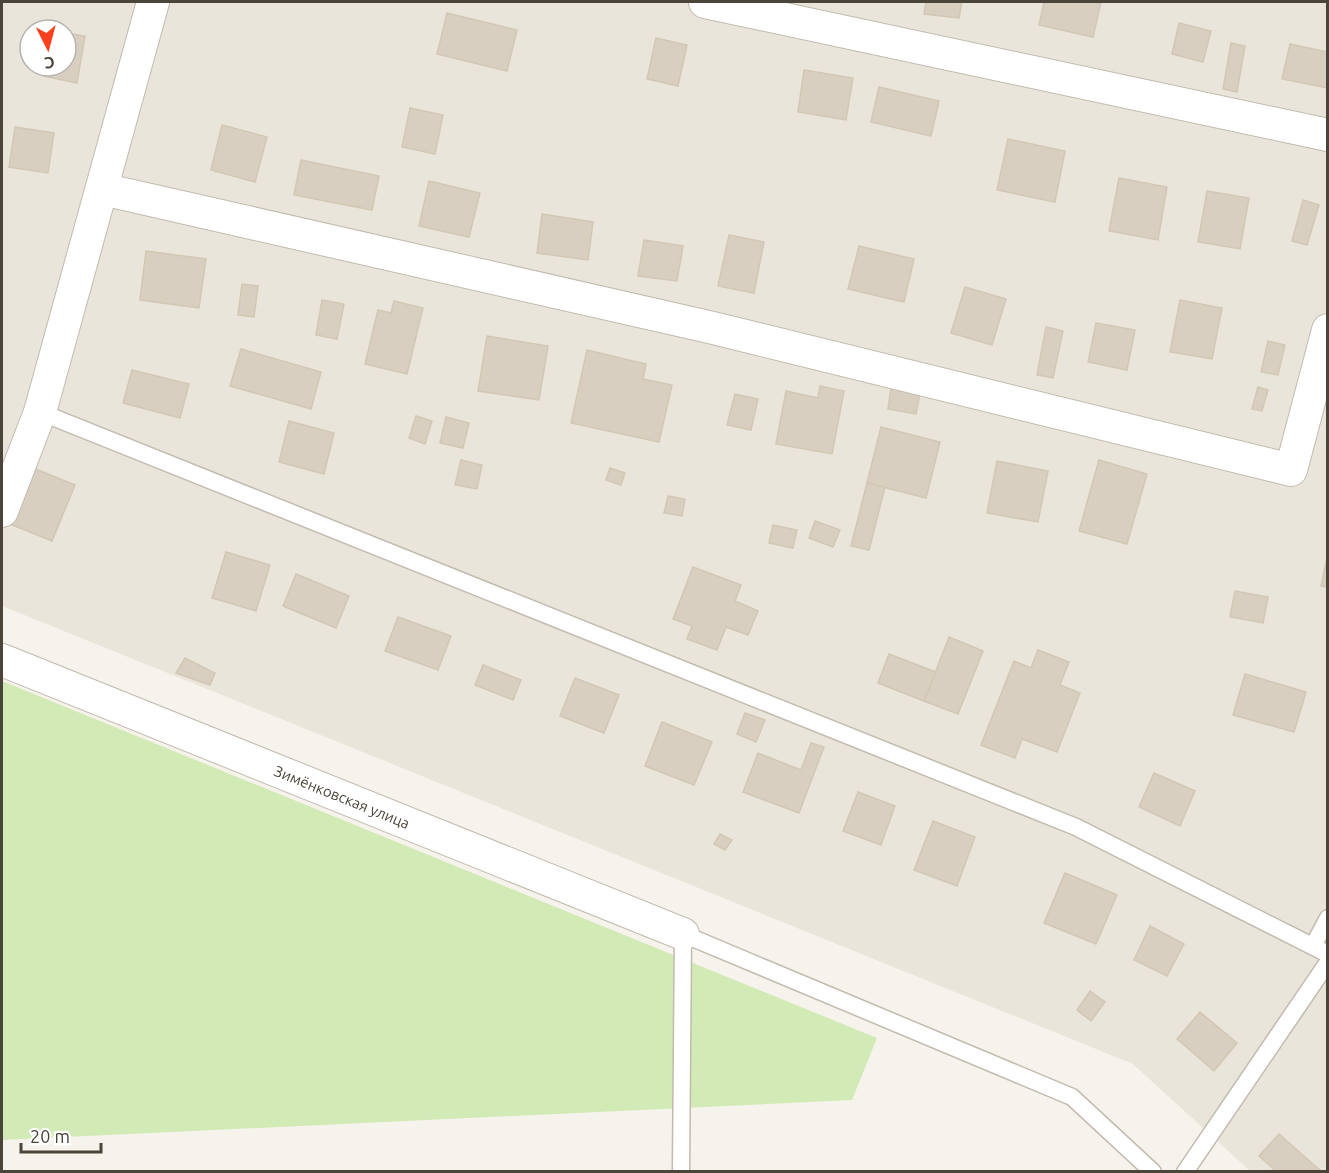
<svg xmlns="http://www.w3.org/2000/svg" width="1329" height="1173" viewBox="0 0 1329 1173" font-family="Ubuntu,sans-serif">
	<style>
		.residential { fill: #eae5da; fill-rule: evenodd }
		.green { fill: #d2eab5 }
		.building { fill: #d8cfc1; stroke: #d3c7b4; stroke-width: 1.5 }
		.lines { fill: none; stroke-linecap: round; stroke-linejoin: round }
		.lane-casing { stroke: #c2bbae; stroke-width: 19 }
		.street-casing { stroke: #c2bbae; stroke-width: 34 }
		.lane { stroke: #fff; stroke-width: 16 }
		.street { stroke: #fff; stroke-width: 32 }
		.labels { text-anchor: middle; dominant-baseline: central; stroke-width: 4.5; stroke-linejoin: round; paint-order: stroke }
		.street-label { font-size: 15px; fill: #4b4439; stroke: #fff }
	</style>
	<rect width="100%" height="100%" fill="#f6f3ec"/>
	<!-- residential -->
	<path class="residential" d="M2,2h1325v1169h-77l-117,-107 -1131,-458zM30,30h36v36h-36z"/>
	<!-- green -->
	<polygon class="green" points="2,681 877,1038 852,1100 2,1140"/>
	<!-- building -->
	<g class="building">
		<polygon points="926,2 962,2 959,18 924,14"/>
		<polygon points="1044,2 1101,2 1093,37 1039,25"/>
		<polygon points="447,13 517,30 507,71 437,54"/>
		<polygon points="1179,23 1211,31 1203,62 1172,54"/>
		<polygon points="66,33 85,36 77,83 43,76 44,66 66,66"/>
		<polygon points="656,38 687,45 678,86 647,79"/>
		<polygon points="1231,43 1245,46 1237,92 1223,89"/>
		<polygon points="1290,44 1328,52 1328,88 1282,79"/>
		<polygon points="804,70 853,78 846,120 798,112"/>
		<polygon points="879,87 939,101 931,136 871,122"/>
		<polygon points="410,108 443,115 435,154 402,147"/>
		<polygon points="222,125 267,137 255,182 211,170"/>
		<polygon points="15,127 54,133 48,173 9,167"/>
		<polygon points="1008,139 1065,151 1055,202 997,190"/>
		<polygon points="301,160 379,176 372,210 294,195"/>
		<polygon points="1119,178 1167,187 1158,240 1109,231"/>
		<polygon points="429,181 480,193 469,237 419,226"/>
		<polygon points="1207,191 1249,198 1240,249 1198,242"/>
		<polygon points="1303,200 1319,205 1307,245 1292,241"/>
		<polygon points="542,214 593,222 588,260 537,253"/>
		<polygon points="729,235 764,242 754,293 718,286"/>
		<polygon points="644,240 683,246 677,281 638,276"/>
		<polygon points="859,246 914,259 904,302 848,289"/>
		<polygon points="146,251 206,259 199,308 140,300"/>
		<polygon points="242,284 258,286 254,317 238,315"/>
		<polygon points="965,287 1006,299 992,345 951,333"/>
		<polygon points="322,300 344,304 337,339 316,335"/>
		<polygon points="1180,300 1222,308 1212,359 1170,352"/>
		<polygon points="394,301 423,308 407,374 365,364 378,310 391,313"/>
		<polygon points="1096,323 1135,330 1127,370 1088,362"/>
		<polygon points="1046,327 1063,331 1053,378 1037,375"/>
		<polygon points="487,336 548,346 539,400 478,391"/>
		<polygon points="1268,341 1285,345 1278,375 1261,372"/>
		<polygon points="241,349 321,372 311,409 230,386"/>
		<polygon points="587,350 646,364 643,379 672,385 659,442 571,423"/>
		<polygon points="132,370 189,384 180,418 123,403"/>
		<polygon points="820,386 844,391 832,454 776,444 786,391 818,398"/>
		<polygon points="1258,387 1268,390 1262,411 1252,409"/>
		<polygon points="891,388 920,393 916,414 888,409"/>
		<polygon points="735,394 758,399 751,430 727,425"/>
		<polygon points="416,416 432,421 425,444 409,438"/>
		<polygon points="446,417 469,423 463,448 440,443"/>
		<polygon points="289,421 334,433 324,474 279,462"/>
		<polygon points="881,427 940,442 926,498 867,483"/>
		<polygon points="461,460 482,465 477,489 455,485"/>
		<polygon points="1099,460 1147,474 1127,544 1079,531"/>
		<polygon points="997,461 1048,471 1038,522 987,513"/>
		<polygon points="33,468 75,485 52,541 10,524"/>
		<polygon points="610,468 625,473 621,485 606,480"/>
		<polygon points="867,483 885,487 869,550 851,546"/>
		<polygon points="668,496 685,499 682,516 664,513"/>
		<polygon points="815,521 840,530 833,547 809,538"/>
		<polygon points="773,525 797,530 793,548 769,543"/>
		<polygon points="226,552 270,565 256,611 212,598"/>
		<polygon points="1328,553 1328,587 1321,586"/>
		<polygon points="693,567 741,585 735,601 758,611 748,635 726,627 717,650 687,639 692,626 673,619"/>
		<polygon points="296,574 349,596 336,628 283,606"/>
		<polygon points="1235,591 1268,597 1263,623 1230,617"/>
		<polygon points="398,617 451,636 438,670 385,651"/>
		<polygon points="949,637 983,651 958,714 924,701"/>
		<polygon points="1038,650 1069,662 1060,685 1080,693 1057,752 1022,739 1015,758 981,745 1014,661 1031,668"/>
		<polygon points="889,654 936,672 924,701 878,683"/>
		<polygon points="185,658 215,673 210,685 176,673"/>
		<polygon points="483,665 521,680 513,700 475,685"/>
		<polygon points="1245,674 1306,692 1294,732 1233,715"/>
		<polygon points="575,678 619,695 604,733 560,716"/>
		<polygon points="745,713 765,720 756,742 737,734"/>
		<polygon points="662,722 712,742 694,785 645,766"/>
		<polygon points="811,743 824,747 799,813 743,792 758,753 801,770"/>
		<polygon points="1154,773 1195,791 1180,826 1139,807"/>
		<polygon points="858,792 895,806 881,845 843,831"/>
		<polygon points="933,821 975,837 957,886 914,870"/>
		<polygon points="720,834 732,840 725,850 714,844"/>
		<polygon points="1065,873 1117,895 1096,944 1044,923"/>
		<polygon points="1150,926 1184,944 1167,976 1134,960"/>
		<polygon points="1090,991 1105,1002 1091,1021 1077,1010"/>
		<polygon points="1200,1012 1237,1043 1214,1071 1177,1039"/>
		<polygon points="1279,1134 1322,1172 1277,1172 1259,1156"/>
	</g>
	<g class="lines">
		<!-- lane casing -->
		<g class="lane-casing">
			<g id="lane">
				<polyline points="40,412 1076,827 1328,954"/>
				<polyline points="1313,946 1328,918"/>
				<polyline points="681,1172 683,934 1072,1097 1153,1172"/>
				<polyline points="1185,1172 1328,962"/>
			</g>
		</g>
		<!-- street casing -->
		<g class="street-casing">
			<g id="street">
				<polyline points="705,2 1328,135"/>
				<polyline points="102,189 709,327 1291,470 1328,330"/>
				<polyline points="2,511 40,412 153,2"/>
				<polyline points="2,660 683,934"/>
			</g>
		</g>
		<!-- lane -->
		<use href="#lane" class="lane"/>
		<!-- street -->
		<use href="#street" class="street"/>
	</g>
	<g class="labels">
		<!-- street labels -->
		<g class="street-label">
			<text transform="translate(342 797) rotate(22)">Зимёнковская улица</text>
		</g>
	</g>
	<!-- border -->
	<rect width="1329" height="1173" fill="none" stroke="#4b4439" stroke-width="6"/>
	<!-- north arrow -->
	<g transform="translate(48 48) rotate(174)"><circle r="28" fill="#ffffff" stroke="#b7b4b0" stroke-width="1.5"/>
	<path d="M0-4.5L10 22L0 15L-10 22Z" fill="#fc3f1d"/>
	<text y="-9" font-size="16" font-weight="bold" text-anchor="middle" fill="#4b4439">С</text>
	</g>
	<!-- scale -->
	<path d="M21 1143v9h80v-9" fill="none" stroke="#4b4439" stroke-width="3"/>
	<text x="30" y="1143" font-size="18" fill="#4b4439" stroke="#ffffff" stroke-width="4.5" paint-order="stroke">20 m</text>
</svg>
